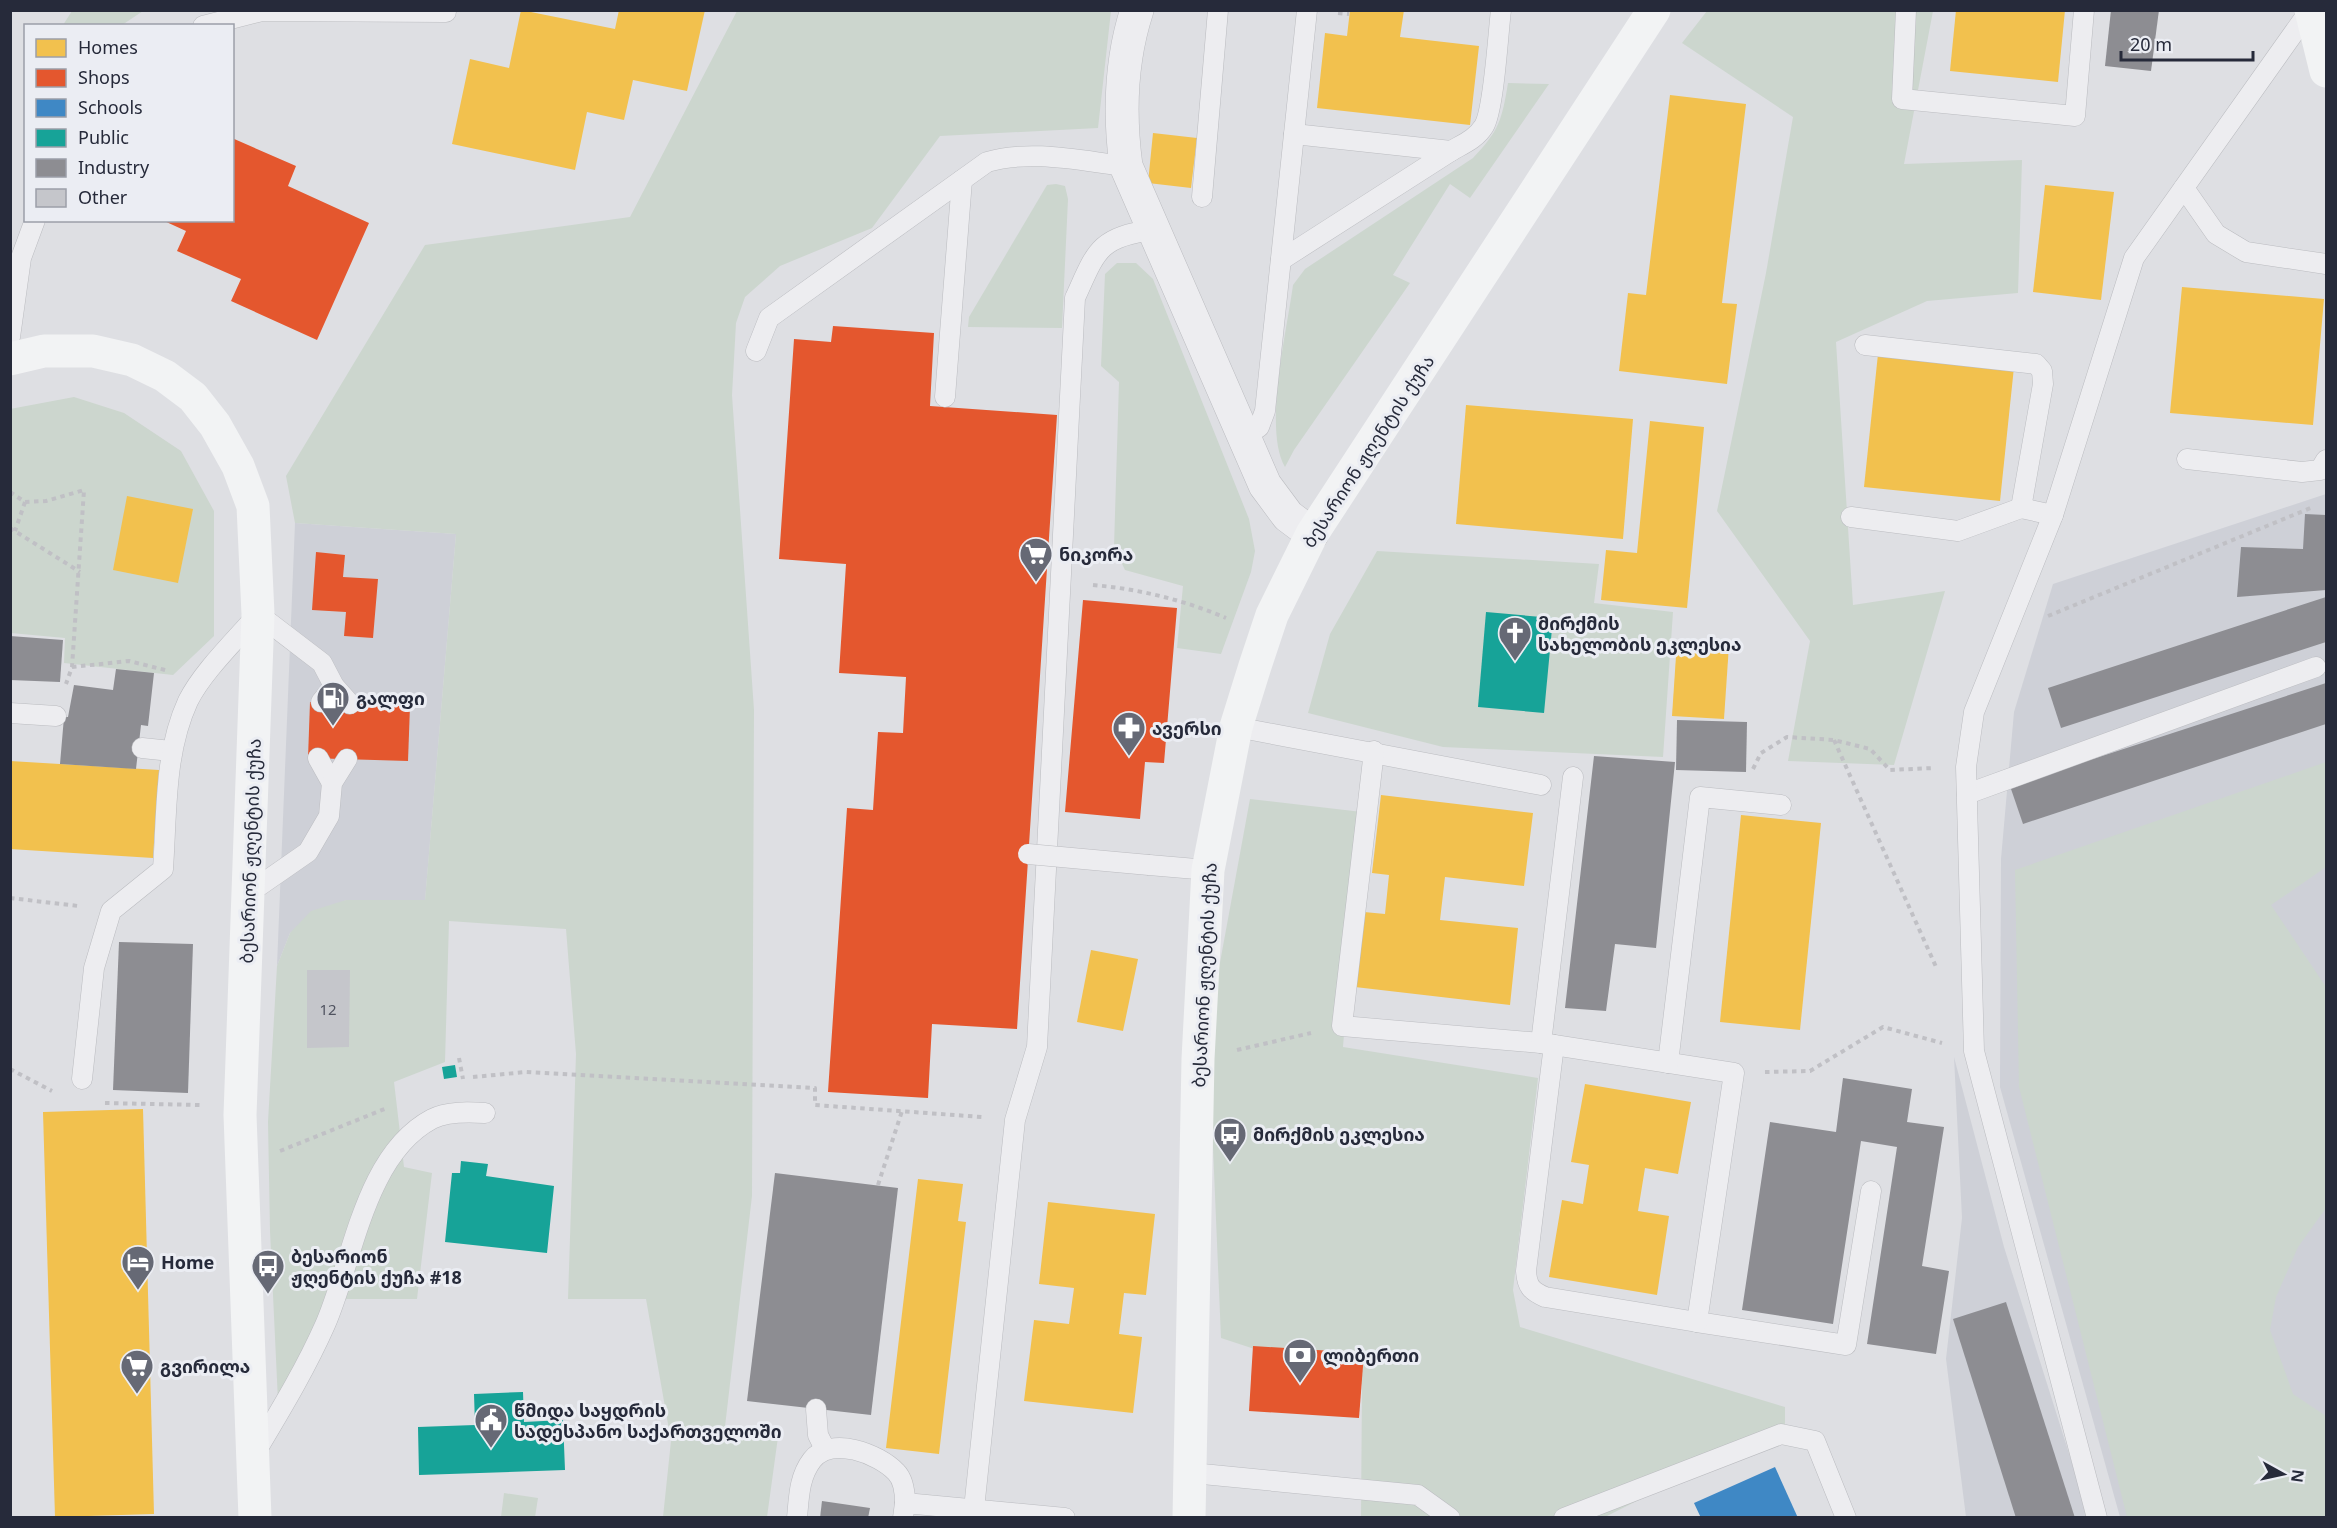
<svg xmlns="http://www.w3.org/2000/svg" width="2337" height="1528" viewBox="0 0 2337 1528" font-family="'Noto Sans','Noto Sans Georgian',sans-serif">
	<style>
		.built { fill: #ced0d7 }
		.green { fill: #ccd6ce }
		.homes { fill: #f2c14e }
		.shops { fill: #e4572e }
		.schools { fill: #3f88c5 }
		.public { fill: #17a398 }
		.industry { fill: #8d8d92 }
		.building { fill: #c5c6cb }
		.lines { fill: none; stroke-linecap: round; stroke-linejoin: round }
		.service-casing { stroke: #bbbcc0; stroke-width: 21 }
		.minor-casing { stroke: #bbbcc0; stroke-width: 34 }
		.path { stroke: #c0c0c5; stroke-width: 4; stroke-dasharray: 4.5 4.5; stroke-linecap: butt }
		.service { stroke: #ededf0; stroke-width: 20 }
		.minor { stroke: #ededf0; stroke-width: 33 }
		.secondary { stroke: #f2f3f4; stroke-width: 33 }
		.service-bridge-casing { stroke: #bbbcc0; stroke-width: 21; stroke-linecap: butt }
		.service-bridge { stroke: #ededf0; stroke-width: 20 }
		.labels { text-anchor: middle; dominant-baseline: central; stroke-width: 6; stroke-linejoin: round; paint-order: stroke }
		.number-label { font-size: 15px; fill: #505360 }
		.street-label { font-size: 18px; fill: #262a3a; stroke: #ebedf3 }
		.poi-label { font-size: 18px; font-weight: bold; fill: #262a3a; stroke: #ebedf3; text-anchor: start }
	</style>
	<rect width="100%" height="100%" fill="#dedfe3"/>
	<!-- built -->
	<g class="built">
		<polygon points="2326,494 2326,1517 2120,1517 2000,1087 2001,859 2014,712 2053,584"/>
		<polygon points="295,523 456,534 425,901 346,900 290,933 277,966"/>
		<polygon points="1954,1057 2004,1247 2089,1517 1966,1517 1946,1359 1962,1218"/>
	</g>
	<!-- green -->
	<g class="green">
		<polygon points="72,11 72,10 143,11 122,25 63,25"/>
		<polygon points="737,11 1111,11 1098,128 940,136 872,228 780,266 745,297 736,323 732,395 754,710 752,1196 724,1435 778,1437 767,1517 663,1517 671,1441 646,1299 568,1299 576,1054 566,929 449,921 445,1062 394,1082 404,1167 432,1173 417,1299 347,1299 325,1308 278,1401 270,1231 268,1122 277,966 290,933 311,911 346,900 425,900 456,534 295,523 286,476 425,245 630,217"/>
		<polygon points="1707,11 1933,11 1904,164 2022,160 2018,293 1927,301 1836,342 1853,605 1945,591 1894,765 1788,761 1810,641 1717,511 1766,273 1793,117 1682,43"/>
		<path d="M1508,83l41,1 -79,114 -20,-14 -57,91 17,8 -116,167 -9,17c-22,-37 2,-137 8,-182l12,-16 168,-111c26,-27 29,-38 35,-75z"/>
		<polygon points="1056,184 1065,186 1068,199 1062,328 968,327 969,317 1047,185"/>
		<polygon points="1117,263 1136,263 1153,279 1249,519 1255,551 1251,572 1221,654 1177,648 1183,586 1125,570 1114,547 1119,382 1101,366 1105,274"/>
		<polygon points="74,397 124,413 181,451 214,511 214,636 173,675 64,663 65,638 11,633 10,409"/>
		<polygon points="1377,551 1599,564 1594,603 1673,612 1663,757 1443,747 1308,713 1330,634"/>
		<polygon points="2326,762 2326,867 2271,905 2326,987 2326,1208 2298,1247 2276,1297 2270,1330 2293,1394 2326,1416 2326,1517 2127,1517 2019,1087 2015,870"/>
		<polygon points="1250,799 1362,812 1343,1047 1538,1078 1513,1290 1520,1327 1785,1407 1785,1433 1700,1469 1605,1517 1361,1517 1362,1384 1221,1338 1208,1028"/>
		<polygon points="504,1493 538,1498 535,1517 501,1517"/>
	</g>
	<!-- homes -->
	<g class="homes">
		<polygon points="521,10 615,29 619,10 705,10 687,91 633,80 624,120 587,112 575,170 452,144 470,59 509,68"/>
		<polygon points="1350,10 1404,10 1400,37 1479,46 1470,125 1317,108 1325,33 1347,36"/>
		<polygon points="1956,10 2065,10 2058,82 1950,71"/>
		<polygon points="1670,95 1746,104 1722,303 1737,304 1727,384 1619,371 1628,293 1646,295"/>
		<polygon points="1153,133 1197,138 1191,188 1148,183"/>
		<polygon points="2045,185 2114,192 2101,300 2033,292"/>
		<polygon points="2182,287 2324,299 2313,425 2170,413"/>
		<polygon points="1878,354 2014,367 2000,501 1864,487"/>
		<polygon points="1466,405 1633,419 1623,539 1456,524"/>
		<polygon points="1650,421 1704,427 1687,608 1601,600 1606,550 1637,553"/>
		<polygon points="127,496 193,509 178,583 113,570"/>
		<polygon points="1677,641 1729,645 1724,719 1672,716"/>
		<polygon points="10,761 159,770 153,858 10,849"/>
		<polygon points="1381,795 1533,813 1524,886 1445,877 1440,920 1518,928 1510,1005 1355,987 1364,912 1385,914 1389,875 1372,873"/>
		<polygon points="1741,815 1821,823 1800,1030 1720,1022"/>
		<polygon points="1091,950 1138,959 1123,1031 1077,1022"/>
		<polygon points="1585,1084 1691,1102 1678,1174 1645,1168 1638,1211 1669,1216 1657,1295 1549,1277 1562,1200 1583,1204 1589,1165 1571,1162"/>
		<polygon points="143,1109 154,1514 55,1517 43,1112"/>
		<polygon points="918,1179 963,1184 958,1221 966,1222 939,1454 886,1448"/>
		<polygon points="1048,1202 1155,1214 1146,1295 1124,1293 1119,1334 1142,1337 1133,1413 1024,1401 1034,1320 1069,1324 1074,1288 1039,1284"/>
	</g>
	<!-- shops -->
	<g class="shops">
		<polygon points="232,138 296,166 288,186 369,223 317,340 231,301 241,279 177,251 186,231 162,220 232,220"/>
		<polygon points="833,326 934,333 930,406 1057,415 1017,1029 932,1024 928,1098 828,1092 847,808 873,810 878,732 903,733 906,677 839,673 846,564 779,559 794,339 831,342"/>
		<polygon points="316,552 345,555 343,577 378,579 373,638 344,636 346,612 312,610"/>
		<polygon points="1083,600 1177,608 1164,763 1145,762 1140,819 1065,812"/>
		<polygon points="310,702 410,706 408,761 308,758"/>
		<polygon points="1253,1346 1364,1353 1359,1418 1249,1411"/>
	</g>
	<!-- schools -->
	<polygon class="schools" points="1775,1467 1798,1518 1701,1518 1694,1503"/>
	<!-- public -->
	<g class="public">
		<polygon points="1486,612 1553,618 1544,713 1478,707"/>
		<polygon points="455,1065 457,1077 444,1079 442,1067"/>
		<polygon points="461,1161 488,1164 486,1176 554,1186 547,1253 445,1242 452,1173 460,1173"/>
		<polygon points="523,1392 524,1422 563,1420 565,1470 419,1475 418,1427 475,1425 474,1394"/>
	</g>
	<!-- industry -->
	<g class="industry">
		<polygon points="2111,10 2159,10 2151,71 2105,66"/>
		<polygon points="2305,514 2326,515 2326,590 2237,597 2241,547 2303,549"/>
		<polygon points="2326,597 2326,642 2061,728 2048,688"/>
		<polygon points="10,636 63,640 60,682 10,680"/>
		<polygon points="116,669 154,673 148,726 141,725 136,769 60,764 64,717 68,717 74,685 113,690"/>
		<polygon points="2326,683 2326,724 2023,824 2010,786"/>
		<polygon points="1677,720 1747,722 1746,772 1676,770"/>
		<polygon points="1594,756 1675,762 1656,948 1615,944 1606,1011 1565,1008"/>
		<polygon points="119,942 193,944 188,1093 113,1090"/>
		<polygon points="1843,1078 1912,1089 1907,1122 1944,1127 1922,1266 1949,1271 1936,1354 1867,1344 1897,1147 1861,1141 1833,1324 1742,1310 1770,1122 1836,1132"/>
		<polygon points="775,1173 898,1188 871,1415 747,1401"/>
		<polygon points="2006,1302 2075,1518 2016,1518 1953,1319"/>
		<polygon points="822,1501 870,1508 868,1518 820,1518"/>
	</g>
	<!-- building -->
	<polygon class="building" points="307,970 350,970 349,1047 307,1048"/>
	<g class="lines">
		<!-- service casing -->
		<g class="service-casing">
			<g id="service">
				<polyline points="1906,10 1902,99 2075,116 2084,10"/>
				<polyline points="203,26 262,11 446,12"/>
				<path d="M1294,134l157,17c12,-7 25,-12 33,-25 10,-17 14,-92 17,-116"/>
				<polyline points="2184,188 2216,234 2246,252 2326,264"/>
				<polyline points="1202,197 1218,10"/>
				<polyline points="1281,260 1451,151"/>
				<polyline points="10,337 21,258 35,220"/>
				<polyline points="1865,345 2036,364 2042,371 2043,384 2021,508 2053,515"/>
				<path d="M756,351l13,-33 218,-156c44,-13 94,-1 139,4"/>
				<polyline points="945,397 962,180"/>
				<polyline points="1244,437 1259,427 1265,411 1307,10"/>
				<polyline points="2187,459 2302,472 2320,470 2326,460"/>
				<polyline points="1851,517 1958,531 2021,508"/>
				<polyline points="321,702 334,686"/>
				<polyline points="10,713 56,716"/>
				<polyline points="1236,727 1541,785"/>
				<polyline points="142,748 171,751"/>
				<polyline points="1374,751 1342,1026 1541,1043"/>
				<polyline points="318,758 332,783"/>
				<polyline points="1573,777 1541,1043 1734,1073 1697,1322 1846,1345 1871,1191"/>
				<polyline points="1967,794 2316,667"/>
				<polyline points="1149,865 1208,870"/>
				<polyline points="249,893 308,852 329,816 332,783 347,759"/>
				<path d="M1554,1045l-28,226c1,15 5,20 19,26l152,25"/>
				<polyline points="1668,1063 1700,797 1781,805"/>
				<path d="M82,1079l12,-111 17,-57 52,-42c4,-56 1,-116 25,-168 15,-30 48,-61 70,-87l64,49 12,23 16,18"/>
				<polyline points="816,1409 818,1435 825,1449"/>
				<path d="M255,1453c25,-42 50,-83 70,-128 28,-63 39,-170 107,-206 15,-8 37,-7 53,-6"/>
				<polyline points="1192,1473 1418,1495 1450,1518"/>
				<path d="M974,1509l41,-389 22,-73 38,-749c21,-46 23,-61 77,-68"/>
				<path d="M797,1518c2,-21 2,-41 15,-58 19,-25 67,-6 84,12 8,8 9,21 9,31"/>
				<polyline points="903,1518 905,1503 1065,1518"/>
				<polyline points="1564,1518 1781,1434 1815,1441 1846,1518"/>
				<polyline points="2097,1518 1974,1051 1966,767 1974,712 2053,515 2134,258 2310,10"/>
			</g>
		</g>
		<!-- minor casing -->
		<g class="minor-casing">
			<path id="minor" d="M1137,10c-17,52 -18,103 -11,156l139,319 23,31 24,18"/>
		</g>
		<!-- path -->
		<g class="path">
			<polyline points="1338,13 1349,14"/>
			<polyline points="10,492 25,502 15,531"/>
			<polyline points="25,502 46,501 84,490 72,667 66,684"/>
			<polyline points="10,528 80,572"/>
			<path d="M1093,585c46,4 91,15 133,33"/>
			<polyline points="2048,616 2313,507"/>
			<polyline points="72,667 129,661 169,671"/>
			<polyline points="1834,740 1937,969"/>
			<polyline points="1753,769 1761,753 1787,737 1834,740 1870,749 1890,770 1934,768"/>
			<polyline points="10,898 78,906"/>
			<polyline points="1237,1050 1311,1033"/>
			<polyline points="459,1058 463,1079"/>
			<polyline points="10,1069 52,1091"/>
			<polyline points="1765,1072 1810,1071 1883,1027 1942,1043"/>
			<polyline points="473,1077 526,1072 815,1088 815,1105 982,1117"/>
			<polyline points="105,1103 200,1105"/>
			<polyline points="280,1151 387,1108"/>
			<polyline points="878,1185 902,1111"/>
		</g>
		<!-- service -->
		<use href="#service" class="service"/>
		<!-- minor -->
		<use href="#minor" class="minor"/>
		<!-- secondary -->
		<g class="secondary">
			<polyline points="2311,10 2326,71"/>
			<polyline points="10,359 44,351 93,351 132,360 165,376 193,397 215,425 238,466 253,506 258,614 240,1115 255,1518"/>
			<polyline points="1189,1518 1198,1059 1208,870 1236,727 1255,666 1272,615 1312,534 1654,10"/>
		</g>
		<!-- service-bridge casing -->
		<g class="service-bridge-casing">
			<polyline id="service-bridge" points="1028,854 1149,865"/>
		</g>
		<!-- service-bridge -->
		<use href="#service-bridge" class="service-bridge"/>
	</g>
	<!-- icons -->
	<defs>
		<g id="supermarket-pin" transform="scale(1.725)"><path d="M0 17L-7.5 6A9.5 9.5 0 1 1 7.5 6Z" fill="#666975" stroke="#ebedf3"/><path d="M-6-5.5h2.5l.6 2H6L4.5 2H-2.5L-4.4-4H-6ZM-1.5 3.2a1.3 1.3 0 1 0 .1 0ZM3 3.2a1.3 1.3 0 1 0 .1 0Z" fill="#fff"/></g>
		<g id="church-pin" transform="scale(1.725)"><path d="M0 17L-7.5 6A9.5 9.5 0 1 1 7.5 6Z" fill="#666975" stroke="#ebedf3"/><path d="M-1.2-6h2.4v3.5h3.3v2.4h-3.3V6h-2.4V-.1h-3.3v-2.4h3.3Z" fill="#fff"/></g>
		<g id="fuel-pin" transform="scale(1.725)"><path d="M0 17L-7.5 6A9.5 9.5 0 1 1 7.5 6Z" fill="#666975" stroke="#ebedf3"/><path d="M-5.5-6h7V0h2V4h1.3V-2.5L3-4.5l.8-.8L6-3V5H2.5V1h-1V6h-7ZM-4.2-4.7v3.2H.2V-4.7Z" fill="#fff"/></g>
		<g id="pharmacy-pin" transform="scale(1.725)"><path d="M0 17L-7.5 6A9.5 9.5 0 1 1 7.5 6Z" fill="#666975" stroke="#ebedf3"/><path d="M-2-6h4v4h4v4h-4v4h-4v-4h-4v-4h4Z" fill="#fff"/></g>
		<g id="bus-pin" transform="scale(1.725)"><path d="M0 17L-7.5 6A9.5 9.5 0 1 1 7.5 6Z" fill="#666975" stroke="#ebedf3"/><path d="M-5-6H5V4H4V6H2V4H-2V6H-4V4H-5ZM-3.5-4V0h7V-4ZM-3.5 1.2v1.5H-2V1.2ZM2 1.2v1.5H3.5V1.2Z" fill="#fff"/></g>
		<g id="hotel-pin" transform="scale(1.725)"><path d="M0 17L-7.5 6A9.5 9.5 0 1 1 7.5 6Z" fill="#666975" stroke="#ebedf3"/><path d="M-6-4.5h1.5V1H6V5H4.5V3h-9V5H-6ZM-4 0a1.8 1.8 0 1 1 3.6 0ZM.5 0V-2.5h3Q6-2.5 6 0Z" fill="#fff"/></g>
		<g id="bank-pin" transform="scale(1.725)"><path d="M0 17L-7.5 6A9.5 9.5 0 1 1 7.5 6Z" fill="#666975" stroke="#ebedf3"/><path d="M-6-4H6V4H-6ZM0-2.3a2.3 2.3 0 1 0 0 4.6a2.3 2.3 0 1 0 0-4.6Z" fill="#fff"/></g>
		<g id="civic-pin" transform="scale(1.725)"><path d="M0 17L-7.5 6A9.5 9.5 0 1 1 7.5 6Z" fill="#666975" stroke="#ebedf3"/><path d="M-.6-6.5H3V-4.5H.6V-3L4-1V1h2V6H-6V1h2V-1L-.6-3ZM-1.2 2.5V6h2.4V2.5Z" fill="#fff"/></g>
	</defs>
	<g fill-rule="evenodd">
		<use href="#supermarket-pin" x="1036" y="554"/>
		<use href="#church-pin" x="1515" y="633"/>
		<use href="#fuel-pin" x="333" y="698"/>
		<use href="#pharmacy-pin" x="1129" y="728"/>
		<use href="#bus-pin" x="1230" y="1134"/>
		<use href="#hotel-pin" x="138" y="1262"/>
		<use href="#bus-pin" x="268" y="1266"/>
		<use href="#bank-pin" x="1300" y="1355"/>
		<use href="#supermarket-pin" x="137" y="1366"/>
		<use href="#civic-pin" x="491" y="1420"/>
	</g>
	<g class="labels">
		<!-- number labels -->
		<g class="number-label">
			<text x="328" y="1009">12</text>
		</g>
		<!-- street labels -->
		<g class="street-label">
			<text transform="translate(1368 451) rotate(-57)">ბესარიონ ჟღენტის ქუჩა</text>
			<text transform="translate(250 851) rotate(-88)">ბესარიონ ჟღენტის ქუჩა</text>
			<text transform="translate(1204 975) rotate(-87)">ბესარიონ ჟღენტის ქუჩა</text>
		</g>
		<!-- poi labels -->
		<g class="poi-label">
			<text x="1059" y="554">ნიკორა</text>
			<text x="1538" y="623">მირქმის<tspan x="1538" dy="21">სახელობის ეკლესია</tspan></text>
			<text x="356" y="698">გალფი</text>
			<text x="1152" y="728">ავერსი</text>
			<text x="1253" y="1134">მირქმის ეკლესია</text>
			<text x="291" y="1256">ბესარიონ<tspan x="291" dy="21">ჟღენტის ქუჩა #18</tspan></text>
			<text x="161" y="1262">Home</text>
			<text x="1323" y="1355">ლიბერთი</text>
			<text x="160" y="1366">გვირილა</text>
			<text x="514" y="1410">წმიდა საყდრის<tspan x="514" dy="21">სადესპანო საქართველოში</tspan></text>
		</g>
	</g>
	<!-- border -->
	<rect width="2337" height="1528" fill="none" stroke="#262a3a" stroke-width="24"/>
	<!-- legend -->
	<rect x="24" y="24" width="210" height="198" fill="#ebedf3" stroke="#9c9fa9" stroke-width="1.5"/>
	<rect x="36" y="39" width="30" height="18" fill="#f2c14e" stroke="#9c9fa9" stroke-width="1.5"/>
	<text x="78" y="54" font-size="18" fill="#262a3a">Homes</text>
	<rect x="36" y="69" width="30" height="18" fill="#e4572e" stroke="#9c9fa9" stroke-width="1.5"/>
	<text x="78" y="84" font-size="18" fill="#262a3a">Shops</text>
	<rect x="36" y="99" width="30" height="18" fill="#3f88c5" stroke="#9c9fa9" stroke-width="1.5"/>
	<text x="78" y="114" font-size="18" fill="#262a3a">Schools</text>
	<rect x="36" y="129" width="30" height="18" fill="#17a398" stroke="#9c9fa9" stroke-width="1.5"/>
	<text x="78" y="144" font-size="18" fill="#262a3a">Public</text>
	<rect x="36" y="159" width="30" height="18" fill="#8d8d92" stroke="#9c9fa9" stroke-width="1.5"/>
	<text x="78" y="174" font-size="18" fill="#262a3a">Industry</text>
	<rect x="36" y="189" width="30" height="18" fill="#c5c6cb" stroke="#9c9fa9" stroke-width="1.5"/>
	<text x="78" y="204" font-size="18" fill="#262a3a">Other</text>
	<!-- north arrow -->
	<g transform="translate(2283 1474) rotate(98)" stroke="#ebedf3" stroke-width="4.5" paint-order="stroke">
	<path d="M0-4.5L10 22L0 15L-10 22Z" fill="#262a3a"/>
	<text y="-9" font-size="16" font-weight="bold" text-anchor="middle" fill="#262a3a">N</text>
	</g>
	<!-- scale -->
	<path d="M2121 51v9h132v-9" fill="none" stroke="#262a3a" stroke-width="3"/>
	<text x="2130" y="51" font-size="18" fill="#262a3a" stroke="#ebedf3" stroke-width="4.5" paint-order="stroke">20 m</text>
</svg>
